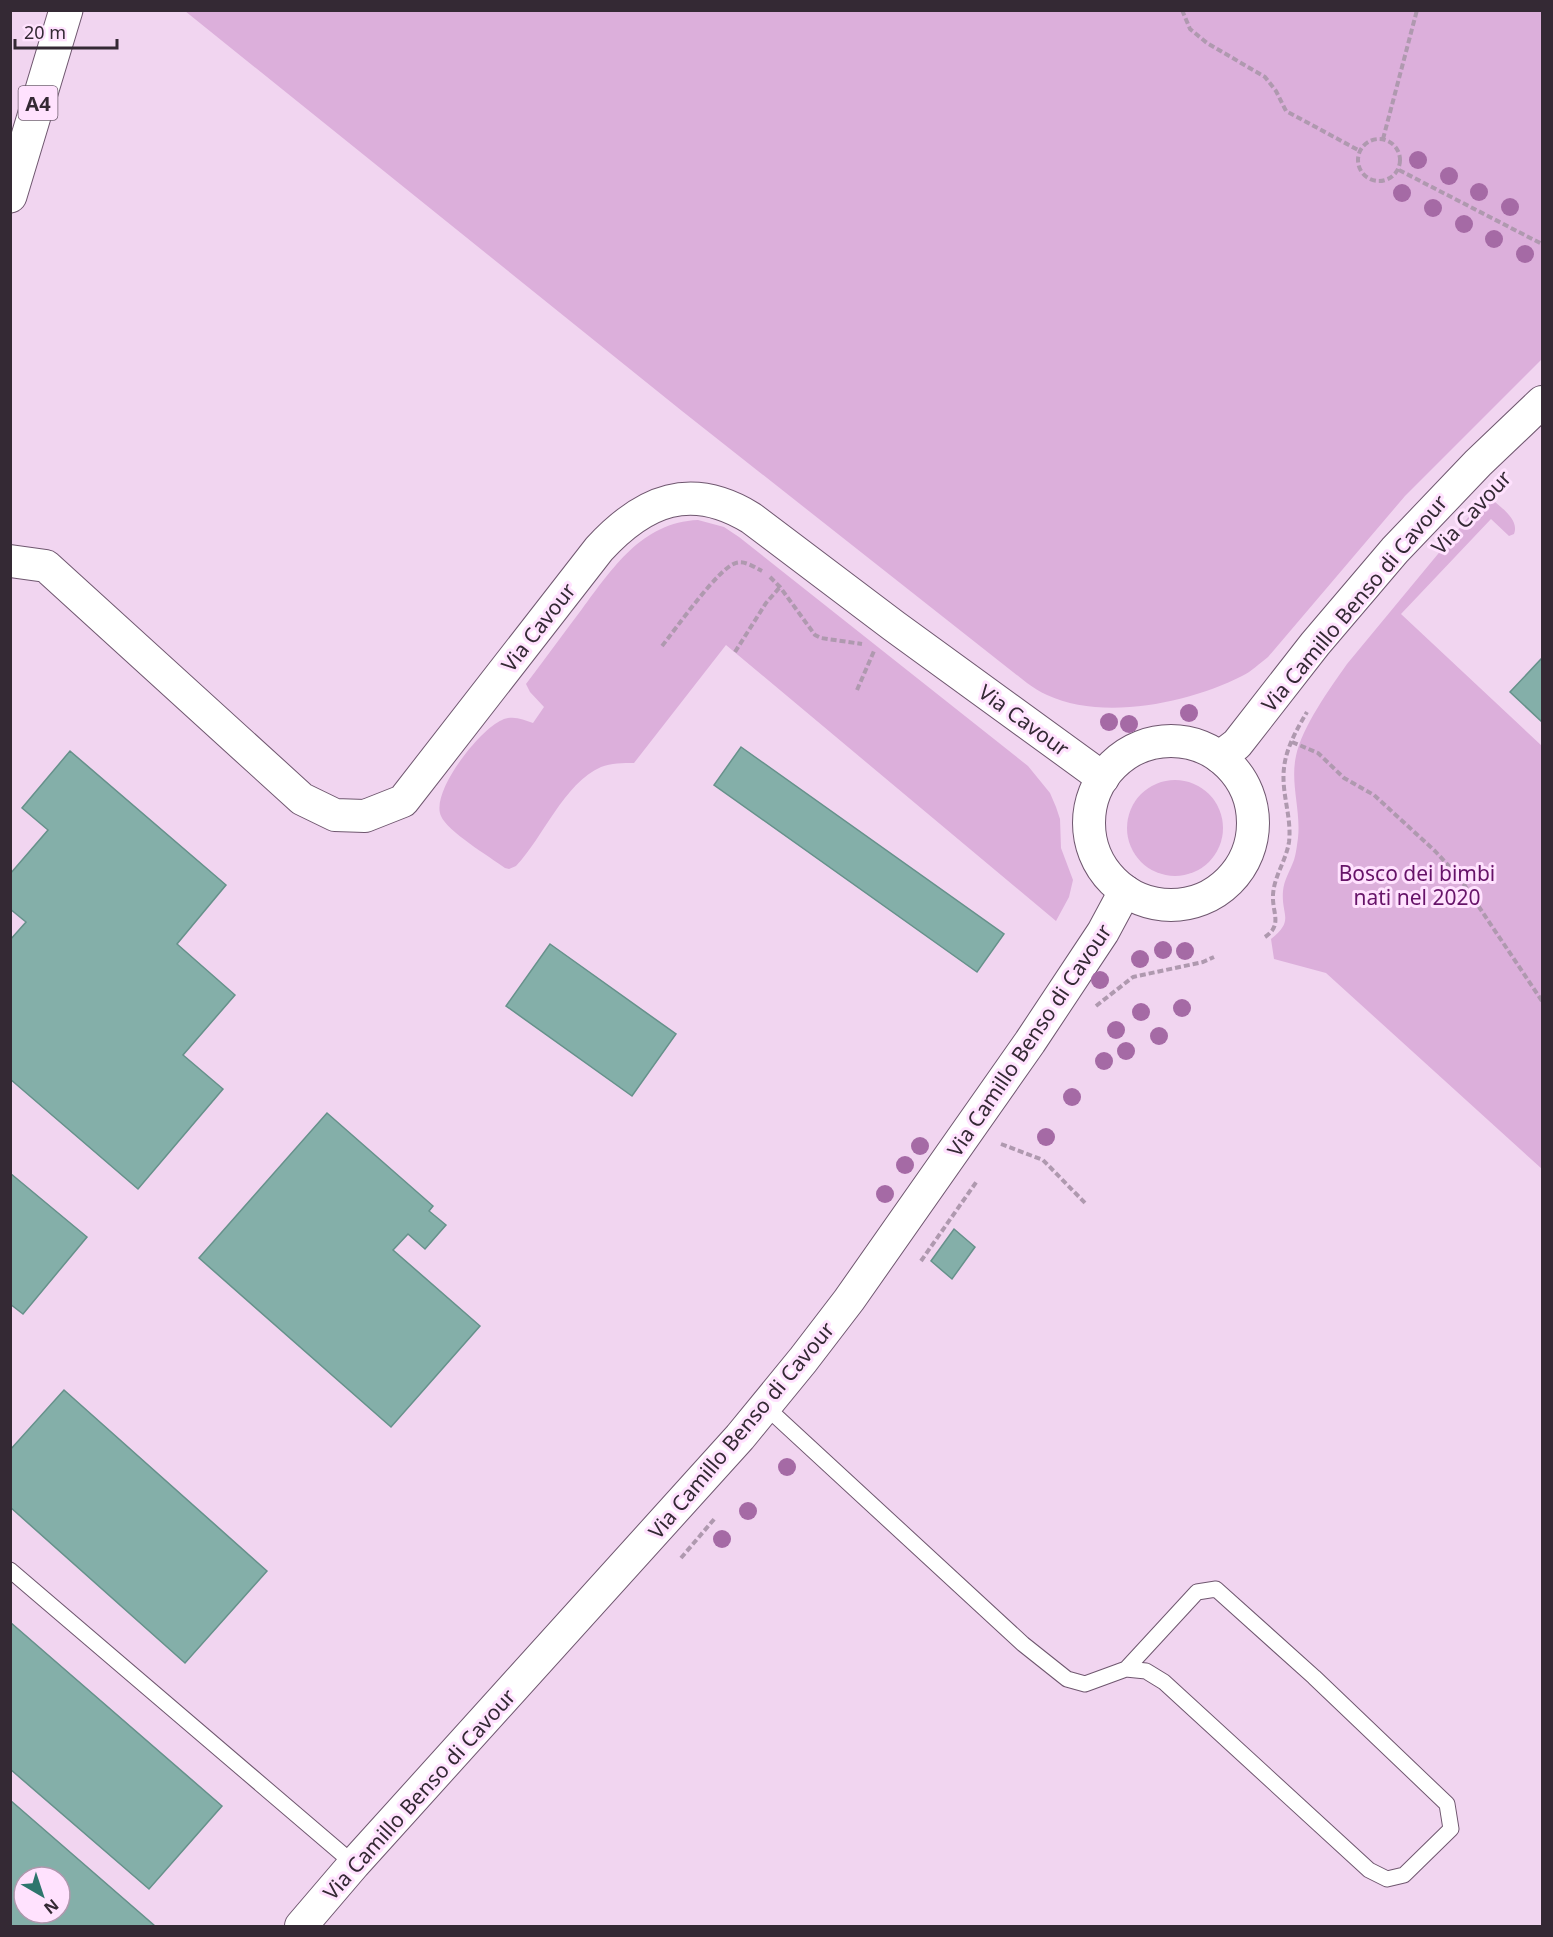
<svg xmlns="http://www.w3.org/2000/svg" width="1553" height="1937" viewBox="0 0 1553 1937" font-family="'Noto Sans',sans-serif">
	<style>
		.green { fill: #dcafdb }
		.building { fill: #84afa9; stroke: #66918b; stroke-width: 1.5; fill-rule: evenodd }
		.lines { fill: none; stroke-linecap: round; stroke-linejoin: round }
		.lane-casing { stroke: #6f576f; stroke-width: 17 }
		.street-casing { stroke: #6f576f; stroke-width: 34 }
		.highway-casing { stroke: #6f576f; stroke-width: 35 }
		.path { stroke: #af99af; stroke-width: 4; stroke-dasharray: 6 3; stroke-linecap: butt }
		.lane { stroke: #fff; stroke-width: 15 }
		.street { stroke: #fff; stroke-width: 32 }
		.highway { stroke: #fff; stroke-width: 33 }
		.tree { fill: #a56aa5 }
		.labels { text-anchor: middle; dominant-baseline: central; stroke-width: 6; stroke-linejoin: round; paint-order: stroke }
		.shield { fill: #ffe2fe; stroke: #716071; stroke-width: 1.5 }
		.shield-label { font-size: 20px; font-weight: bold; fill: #342934 }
		.street-label { font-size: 21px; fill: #342934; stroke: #ffe2fe }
		.park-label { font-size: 21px; fill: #661368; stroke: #ffe2fe }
	</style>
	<rect width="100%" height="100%" fill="#f1d5f0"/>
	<!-- green -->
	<g class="green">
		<path d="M185,11h1357v348l-137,137 -137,161c-8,6 -17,15 -26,19 -53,27 -139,45 -195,19 -7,-3 -14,-8 -20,-12l-345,-272z"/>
		<path d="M1489,497c10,9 31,22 25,37l-5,2 -18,-17 -90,95 141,132v423l-216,-196 -52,-14 -3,-20c24,-19 10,-23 12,-48 1,-11 7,-20 11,-31 2,-6 3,-15 4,-22 3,-28 -8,-55 -2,-82 6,-29 34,-68 51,-92l124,-150z"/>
		<path d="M698,520l26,7 15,10 289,229 22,27 6,14 4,12 1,29 12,32 -4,17 -13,24 -330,-276 -92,118c-11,0 -23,0 -33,4 -37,16 -58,71 -85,99l-7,3 -4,-1c-15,-11 -58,-37 -64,-52 -11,-24 39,-87 61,-96 10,-5 21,-1 31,3l11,-16 -14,-15 -4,-8c19,-25 37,-50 56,-75 30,-40 60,-87 116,-89z"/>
		<circle cx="1175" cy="828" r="48"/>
	</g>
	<!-- building -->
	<g class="building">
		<polygon points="1542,658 1542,722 1510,692"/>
		<polygon points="741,747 1004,934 977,972 714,785"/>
		<polygon points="70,751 226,885 177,944 235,995 183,1055 223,1089 138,1189 10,1079 10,940 26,922 10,909 10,874 48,830 22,808"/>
		<polygon points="550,944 676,1034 632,1096 506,1006"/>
		<polygon points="327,1113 433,1206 429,1211 446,1225 425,1249 408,1234 393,1250 480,1326 391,1427 199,1258"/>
		<polygon points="10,1173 87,1237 23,1314 10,1304"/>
		<polygon points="954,1229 975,1247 952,1279 931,1261"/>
		<polygon points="64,1390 267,1571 185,1663 10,1507 10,1450"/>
		<polygon points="10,1622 222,1806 149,1889 10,1769"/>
		<path d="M10,1800l145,126h-145zM24,1877h36v36h-36z"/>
	</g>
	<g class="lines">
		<!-- lane casing -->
		<g class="lane-casing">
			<g id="lane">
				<polyline points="766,1407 1023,1644 1067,1679 1085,1684 1126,1669 1146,1671 1164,1682 1369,1870 1387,1879 1404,1875 1451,1829 1447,1804 1314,1677 1216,1589 1197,1592 1126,1669"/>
				<polyline points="10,1570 354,1864"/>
			</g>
		</g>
		<!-- street casing -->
		<g class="street-casing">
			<g id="street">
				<path d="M10,561l36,5 256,233 33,16 30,1 38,-15 196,-252c45,-49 92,-68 152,-31l143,108 209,152"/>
				<circle cx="1171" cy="823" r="82"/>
				<polyline points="1220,757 1237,744 1315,644 1395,550 1478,463 1542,402"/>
				<polyline points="301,1926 354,1864 740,1437 803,1360 849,1300 1030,1042 1103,932 1125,891"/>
			</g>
		</g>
		<!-- highway casing -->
		<g class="highway-casing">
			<polyline id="highway" points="10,196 66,10"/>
		</g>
		<!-- path -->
		<g class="path">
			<polyline points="1182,10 1190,29 1207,43 1265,77 1276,91 1286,111 1360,151"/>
			<polyline points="1383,139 1417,10"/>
			<circle cx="1379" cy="160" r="21"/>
			<polyline points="1399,170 1542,244"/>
			<polyline points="770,577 780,587 815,635 821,638 862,644"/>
			<path d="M662,646c13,-16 57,-79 74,-83 8,-3 18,4 26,8"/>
			<polyline points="735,652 766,603 780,587"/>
			<polyline points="857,690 874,651"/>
			<polyline points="1292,742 1318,753 1344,778 1374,795 1435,851 1459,877 1542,1001"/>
			<path d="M1265,937c18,-12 7,-24 8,-42 1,-19 13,-34 16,-53 3,-25 -8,-49 -5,-74 2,-20 13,-39 23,-56"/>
			<polyline points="1096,1006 1133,977 1203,962 1214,957"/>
			<polyline points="1001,1144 1043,1160 1086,1204"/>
			<polyline points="921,1261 977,1181"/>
			<polyline points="681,1558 716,1517"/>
		</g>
		<!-- lane -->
		<use href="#lane" class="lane"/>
		<!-- street -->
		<use href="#street" class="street"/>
		<!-- highway -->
		<use href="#highway" class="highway"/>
	</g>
	<!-- trees -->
	<g class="tree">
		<circle cx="1418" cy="160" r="9"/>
		<circle cx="1449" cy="176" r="9"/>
		<circle cx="1479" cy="192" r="9"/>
		<circle cx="1402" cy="193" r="9"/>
		<circle cx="1510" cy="207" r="9"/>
		<circle cx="1433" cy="208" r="9"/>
		<circle cx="1464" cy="224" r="9"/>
		<circle cx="1494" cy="239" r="9"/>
		<circle cx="1525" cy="254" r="9"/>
		<circle cx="1189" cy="713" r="9"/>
		<circle cx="1109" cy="722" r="9"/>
		<circle cx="1129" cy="724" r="9"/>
		<circle cx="1163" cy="950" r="9"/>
		<circle cx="1185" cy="951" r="9"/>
		<circle cx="1140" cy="959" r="9"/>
		<circle cx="1100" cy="980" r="9"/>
		<circle cx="1182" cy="1008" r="9"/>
		<circle cx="1141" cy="1012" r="9"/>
		<circle cx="1116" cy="1030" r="9"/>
		<circle cx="1159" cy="1036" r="9"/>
		<circle cx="1126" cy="1051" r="9"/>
		<circle cx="1104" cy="1061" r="9"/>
		<circle cx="1072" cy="1097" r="9"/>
		<circle cx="1046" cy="1137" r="9"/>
		<circle cx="920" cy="1146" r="9"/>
		<circle cx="905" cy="1165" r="9"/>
		<circle cx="885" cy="1194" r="9"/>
		<circle cx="787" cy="1467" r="9"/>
		<circle cx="748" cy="1511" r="9"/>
		<circle cx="722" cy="1539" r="9"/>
	</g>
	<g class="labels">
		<!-- shield labels -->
		<rect class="shield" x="18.5" y="86" width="39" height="34" rx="4.5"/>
		<g class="shield-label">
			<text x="38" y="103">A4</text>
		</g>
		<!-- street labels -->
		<g class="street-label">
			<text transform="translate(1471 512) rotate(-47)">Via Cavour</text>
			<text transform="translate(1354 603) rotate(-50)">Via Camillo Benso di Cavour</text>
			<text transform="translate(538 627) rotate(-52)">Via Cavour</text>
			<text transform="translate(1024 720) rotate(36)">Via Cavour</text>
			<text transform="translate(1029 1040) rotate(-56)">Via Camillo Benso di Cavour</text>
			<text transform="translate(741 1430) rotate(-50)">Via Camillo Benso di Cavour</text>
			<text transform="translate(419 1794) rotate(-48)">Via Camillo Benso di Cavour</text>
		</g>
		<!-- park labels -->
		<g class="park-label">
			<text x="1417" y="873">Bosco dei bimbi<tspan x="1417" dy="24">nati nel 2020</tspan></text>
		</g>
	</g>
	<!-- border -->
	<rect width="1553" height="1937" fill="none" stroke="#342934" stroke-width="24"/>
	<!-- north arrow -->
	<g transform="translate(42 1895) rotate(141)"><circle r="28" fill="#ffe2fe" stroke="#ae98ad" stroke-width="1.5"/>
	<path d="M0-4.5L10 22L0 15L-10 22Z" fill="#2e756d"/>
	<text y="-9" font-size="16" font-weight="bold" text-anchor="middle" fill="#342934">N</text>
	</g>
	<!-- scale -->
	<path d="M15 39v9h102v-9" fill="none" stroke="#342934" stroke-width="3"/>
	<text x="24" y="39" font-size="18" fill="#342934" stroke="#ffe2fe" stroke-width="4.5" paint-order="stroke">20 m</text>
</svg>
